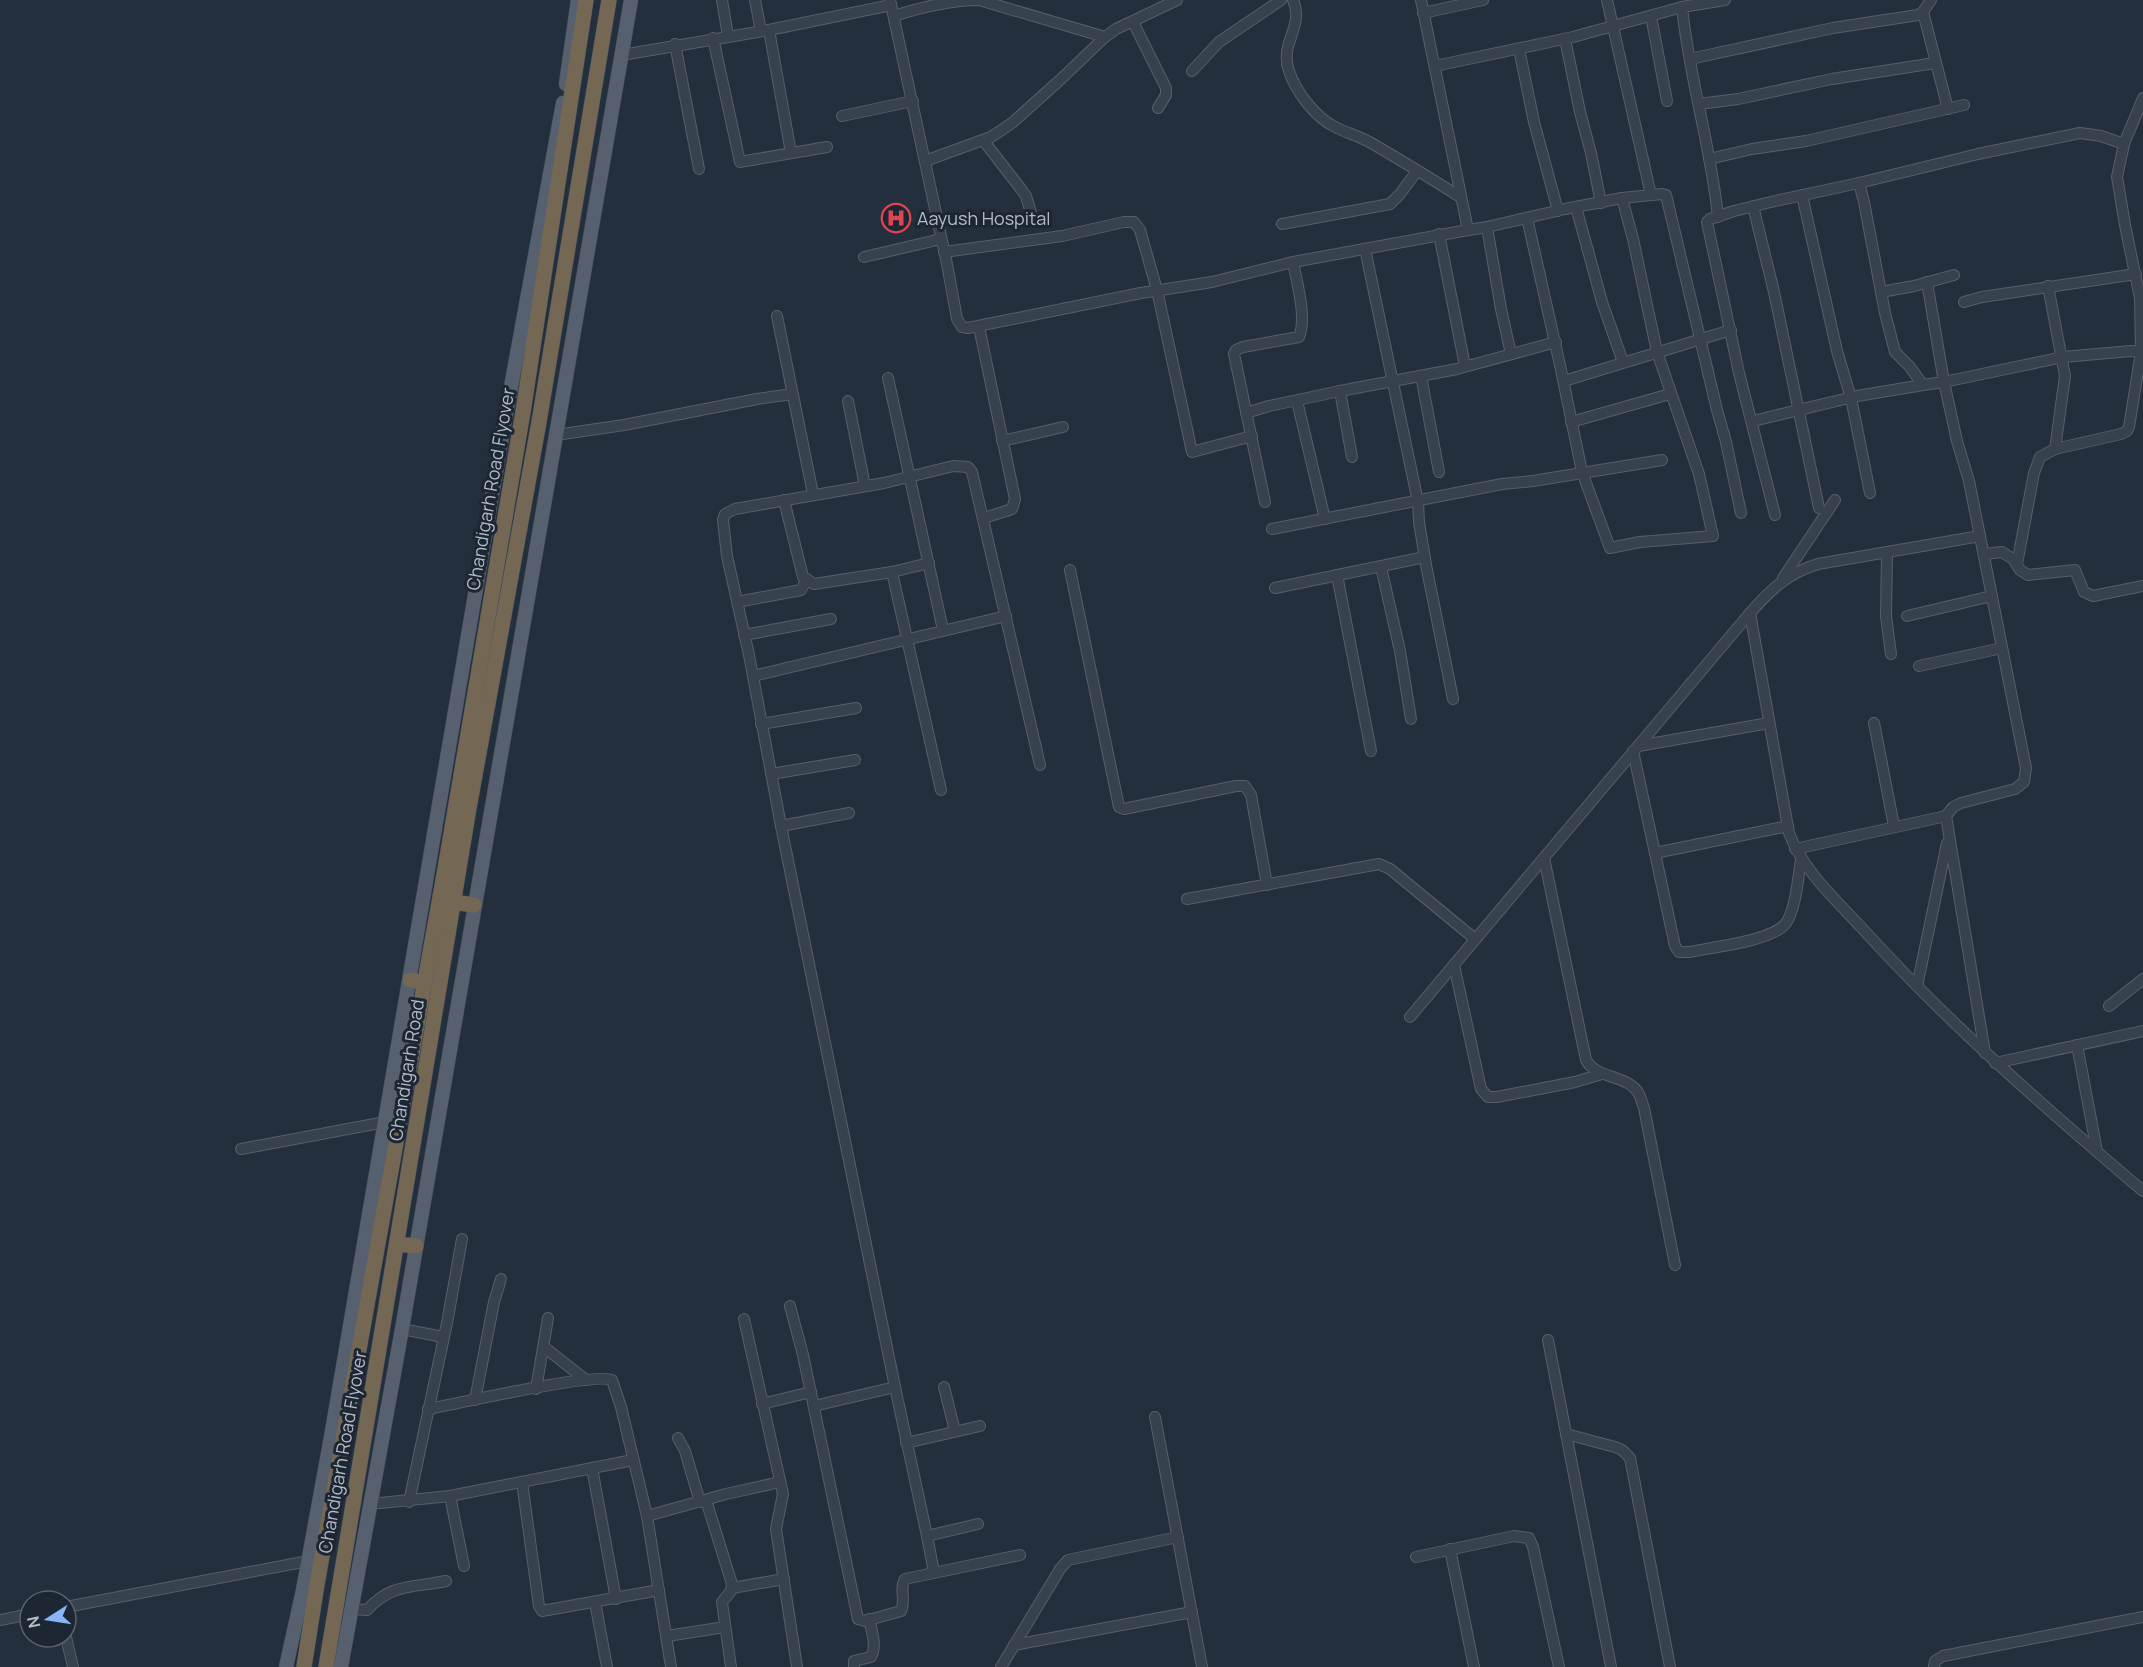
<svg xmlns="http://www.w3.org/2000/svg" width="2143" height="1667" viewBox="0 0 2143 1667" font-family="Manrope,sans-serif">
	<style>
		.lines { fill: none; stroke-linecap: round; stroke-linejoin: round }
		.minor-casing { stroke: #565f6c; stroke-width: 12 }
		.major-casing { stroke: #414a57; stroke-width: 15 }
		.highway-casing { stroke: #434c59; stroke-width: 16 }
		.minor { stroke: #38414e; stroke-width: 10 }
		.major { stroke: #56606e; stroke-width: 14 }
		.highway { stroke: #746855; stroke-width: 15 }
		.labels { text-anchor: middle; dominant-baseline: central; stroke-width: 6; stroke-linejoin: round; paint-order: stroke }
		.poi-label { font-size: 18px; fill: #b4bcc9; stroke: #1d2633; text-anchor: start }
		.street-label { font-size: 18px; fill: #b4bcc9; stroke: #1d2633 }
	</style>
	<rect width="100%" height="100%" fill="#242f3e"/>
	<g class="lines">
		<!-- minor casing -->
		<g class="minor-casing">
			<g id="minor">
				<polyline points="722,0 728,36"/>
				<polyline points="755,0 761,31"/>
				<polyline points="890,0 947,264 957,319 962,327 968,328 1141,293 1212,282 1293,262 1468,230 1421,0"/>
				<path d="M1293,0c12,26 -14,43 -4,71 7,21 26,46 46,56 12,6 26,10 38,17 29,17 59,35 87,53"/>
				<polyline points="1607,0 1651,195"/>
				<path d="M1682,7c7,71 29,139 36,210"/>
				<polyline points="1923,12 1948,109"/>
				<polyline points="1423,13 1483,0"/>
				<path d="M894,16c28,-9 56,-16 85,-16l126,37"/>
				<polyline points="1651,16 1667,101"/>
				<polyline points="1133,22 1166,88 1166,95 1158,108"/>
				<polyline points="769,30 791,153"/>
				<polyline points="713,38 740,162 827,147"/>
				<polyline points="1565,39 1580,112 1591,153 1601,203"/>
				<polyline points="675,44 699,169"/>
				<polyline points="1519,49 1534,122 1558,211"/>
				<polyline points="622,55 769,30 891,5"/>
				<polyline points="1690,59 1833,28 1918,15 1923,12 1931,0"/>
				<polyline points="1435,66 1573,37 1682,7 1725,0"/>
				<polyline points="1192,71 1219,42 1281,0"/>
				<polyline points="1699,104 1738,99 1832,79 1935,63"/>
				<polyline points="842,116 913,101"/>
				<polyline points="983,140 1021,189 1026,196 1032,216"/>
				<polyline points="1709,159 1752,149 1806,141 1964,105"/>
				<polyline points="925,161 991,137 1012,123 1061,79 1105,37 1116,29 1177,0"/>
				<polyline points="1859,183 1978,154 2080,133 2101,136 2124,144"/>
				<polyline points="1802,195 1837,351 1851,398 1870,493"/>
				<polyline points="1753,206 1774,292 1819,508"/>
				<polyline points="1576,207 1602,302 1623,362"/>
				<polyline points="1527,218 1560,365 1582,472 1610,548 1640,542 1713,536 1699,474 1657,352 1633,239 1622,198"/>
				<polyline points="1282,224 1390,204 1400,194 1417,171"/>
				<polyline points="1487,227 1565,209 1622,198 1662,194 1666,195 1717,410 1726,442 1741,513"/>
				<polyline points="1468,230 1487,227 1501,309 1511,354"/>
				<polyline points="1439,234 1465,366"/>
				<polyline points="1365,249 1418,502 1419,522 1426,565 1453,699"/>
				<polyline points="944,252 1062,236 1124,222 1134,222 1140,230 1157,290 1192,452 1252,436"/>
				<polyline points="864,257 941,239"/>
				<polyline points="2048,286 2065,376 2055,449"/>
				<polyline points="1881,292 1914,286 1954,275"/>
				<polyline points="1964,302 1982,297 2136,274"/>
				<polyline points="777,316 813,494"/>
				<polyline points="979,327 1015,499 1012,509 984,518"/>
				<polyline points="1421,376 1439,472"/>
				<polyline points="888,378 943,630"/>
				<polyline points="1564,381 1731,330"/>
				<polyline points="1923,385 1944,382 1927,282"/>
				<polyline points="1340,391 1352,457"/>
				<polyline points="848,401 865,486"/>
				<polyline points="1297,401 1325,519"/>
				<polyline points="1246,413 1269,406 1340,391 1457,369 1556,342"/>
				<polyline points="1753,421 1857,396 1923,385 1910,367 1895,352 1885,313 1864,202 1859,183 1775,201 1734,211 1710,219 1707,222 1739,373 1775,515"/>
				<polyline points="1571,422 1670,394"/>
				<polyline points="556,435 624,425 757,399 792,394"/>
				<polyline points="1002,441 1063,427"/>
				<polyline points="784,500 803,577 814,584 892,572 929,563"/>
				<path d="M1265,502l-31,-148 2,-4 7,-3 56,-10c8,-19 -2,-54 -6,-75"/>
				<polyline points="1272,529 1502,484 1533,481 1662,460"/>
				<polyline points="1887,553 1886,616 1891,654"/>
				<polyline points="1984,554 2002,552 2013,559 2020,570 2028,575 2075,570 2084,592 2093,596 2143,586"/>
				<polyline points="2017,564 2034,473 2040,457 2055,449 2121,434 2127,431 2129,427 2141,352 2140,298 2125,225 2117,177 2124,144 2143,98"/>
				<polyline points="1381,567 1400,651 1411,719"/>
				<polyline points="1070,570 1119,807 1124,809 1236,786 1245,786 1251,795 1267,885"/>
				<polyline points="892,572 941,790"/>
				<polyline points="1337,575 1371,751"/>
				<polyline points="1783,578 1835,500"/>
				<polyline points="1275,588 1425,557"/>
				<polyline points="737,602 801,590 807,579"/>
				<path d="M1750,613l39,220c14,37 44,64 71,93 87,96 184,181 283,265"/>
				<polyline points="1907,616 1992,596"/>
				<polyline points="744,635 831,619"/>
				<polyline points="1919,666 2002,648"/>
				<polyline points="753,676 1006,616"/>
				<polyline points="1874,723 1894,826"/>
				<polyline points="761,724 856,708"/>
				<polyline points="1638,746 1769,723"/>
				<path d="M1633,751l42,195 4,6h11c23,-5 83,-11 96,-29 10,-14 12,-46 15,-63"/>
				<polyline points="771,774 855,760"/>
				<polyline points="781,826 849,813"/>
				<polyline points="1795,849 1946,816"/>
				<polyline points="1655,853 1788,826"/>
				<path d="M1544,858l42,202c11,20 42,14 53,34 2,4 3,9 5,14l31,157"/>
				<polyline points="1187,899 1379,864 1390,869 1475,939"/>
				<polyline points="1454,965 1481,1089 1488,1097 1497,1097 1575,1082 1602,1074"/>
				<polyline points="1917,986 1947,843"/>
				<polyline points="2109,1006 2143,979"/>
				<path d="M1410,1017l340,-404c20,-23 38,-40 68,-49l162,-28"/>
				<polyline points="2077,1045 2097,1151"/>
				<polyline points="1985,1053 1946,816 1953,807 1961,803 2015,789 2024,782 2026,768 1969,481 1957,441 1944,382 2063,357 2131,351 2141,352"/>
				<polyline points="1995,1063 2143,1031"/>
				<polyline points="241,1149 385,1122"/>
				<path d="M790,1306l13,49 55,264 7,2 36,-10c5,-10 -2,-23 4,-32l115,-24"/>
				<polyline points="744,1319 783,1494 776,1529 797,1667"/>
				<polyline points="402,1329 443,1337"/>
				<polyline points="1548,1340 1611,1667"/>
				<polyline points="544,1347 586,1380"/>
				<polyline points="895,1387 781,826 749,655 727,556 723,520 725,514 735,509 884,483 953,466 968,467 972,472 1040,765"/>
				<polyline points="944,1387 955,1431"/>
				<polyline points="536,1389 548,1318"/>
				<polyline points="475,1400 494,1302 501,1279"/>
				<polyline points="762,1404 811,1392"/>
				<polyline points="814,1406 895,1387 927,1536 978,1524"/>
				<path d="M428,1409c28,-5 166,-37 184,-29l9,27 26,109 24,151"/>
				<polyline points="1155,1417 1202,1667"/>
				<polyline points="1566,1434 1615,1447 1622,1450 1630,1458 1670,1667"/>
				<polyline points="678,1438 685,1451 700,1502"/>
				<polyline points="906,1443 980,1426"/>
				<polyline points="592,1468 616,1599"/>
				<polyline points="522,1482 539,1606 542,1611 659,1590"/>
				<polyline points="450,1496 464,1566"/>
				<polyline points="706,1500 732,1584 731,1591 722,1602 731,1667"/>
				<polyline points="409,1502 447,1323 462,1239"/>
				<polyline points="370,1504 450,1496 633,1460"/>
				<polyline points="647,1516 726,1494 780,1482"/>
				<polyline points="927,1536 934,1572"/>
				<polyline points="1450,1549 1474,1667"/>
				<polyline points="1416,1557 1514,1536 1529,1538 1533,1547 1559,1667"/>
				<polyline points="732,1588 784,1579"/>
				<polyline points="595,1602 607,1667"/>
				<polyline points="66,1607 308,1561"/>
				<path d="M351,1609l16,1c25,-27 45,-22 79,-29"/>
				<polyline points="0,1620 30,1614"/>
				<polyline points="667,1636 725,1627"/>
				<polyline points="66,1637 73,1667"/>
				<polyline points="1014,1645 1192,1612"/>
				<path d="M854,1667v-6l17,-4c6,-11 1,-25 -2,-38"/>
				<polyline points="1001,1667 1060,1569 1068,1560 1178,1537"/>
				<polyline points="1934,1667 1935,1661 1943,1656 2143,1617"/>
			</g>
		</g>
		<!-- major casing -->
		<g class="major-casing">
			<g id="major">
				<polyline points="566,84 578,0"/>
				<polyline points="286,1667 303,1590 331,1437 504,425 563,103"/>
				<polyline points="341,1667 402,1329 631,0"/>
			</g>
		</g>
		<!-- highway casing -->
		<g class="highway-casing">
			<g id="highway">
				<polyline points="453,902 474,905"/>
				<polyline points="410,980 425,983"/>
				<polyline points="397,1244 416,1246"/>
				<polyline points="304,1667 317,1584 445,869 523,412 586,0"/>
				<polyline points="326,1667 469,808 539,422 609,0"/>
			</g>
		</g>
		<!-- minor -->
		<use href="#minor" class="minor"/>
		<!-- major -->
		<use href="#major" class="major"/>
		<!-- highway -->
		<use href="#highway" class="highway"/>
	</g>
	<!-- icons -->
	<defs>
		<g id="hospital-ring" transform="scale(1.5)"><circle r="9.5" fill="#1d2633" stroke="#e0444e" stroke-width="1.5"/><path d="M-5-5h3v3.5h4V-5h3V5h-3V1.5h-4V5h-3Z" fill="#e0444e"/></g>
	</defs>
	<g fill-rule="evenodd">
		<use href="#hospital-ring" x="896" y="218"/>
	</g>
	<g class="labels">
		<!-- poi labels -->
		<g class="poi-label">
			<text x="917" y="218">Aayush Hospital</text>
		</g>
		<!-- street labels -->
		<g class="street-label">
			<text transform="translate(490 489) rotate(-80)">Chandigarh Road Flyover</text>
			<text transform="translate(406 1070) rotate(-81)">Chandigarh Road</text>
			<text transform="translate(342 1452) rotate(-80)">Chandigarh Road Flyover</text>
		</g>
	</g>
	<!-- north arrow -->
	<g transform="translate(48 1619) rotate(258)"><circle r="28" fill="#1d2633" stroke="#59626f" stroke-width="1.5"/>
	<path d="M0-4.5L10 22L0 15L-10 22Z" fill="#8ab4f8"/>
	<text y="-9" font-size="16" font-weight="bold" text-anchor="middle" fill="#b4bcc9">N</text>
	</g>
</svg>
